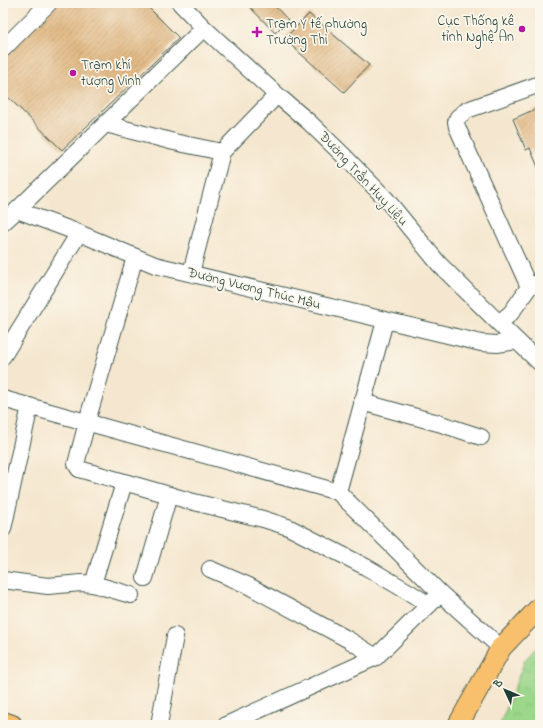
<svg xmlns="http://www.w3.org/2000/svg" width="543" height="728" viewBox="0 0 543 728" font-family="'Indie Flower',sans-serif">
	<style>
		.park { fill: url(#park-crowns); stroke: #5e8a5f }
		.building { fill: url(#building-hatch) }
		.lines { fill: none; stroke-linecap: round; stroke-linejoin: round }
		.minor-casing { stroke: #3f564b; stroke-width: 18 }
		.major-casing { stroke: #3f564b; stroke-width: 22 }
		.minor { stroke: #fff; stroke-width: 16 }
		.major { stroke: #f8bf6c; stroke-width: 20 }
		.poi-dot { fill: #b5179e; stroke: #fbf7ec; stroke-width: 1.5 }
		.labels { text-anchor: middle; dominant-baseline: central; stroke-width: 3.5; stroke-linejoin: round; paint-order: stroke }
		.poi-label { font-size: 14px; fill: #1f3d34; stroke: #fbf7ec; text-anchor: start }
		.street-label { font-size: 14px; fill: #1f3d34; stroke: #fbf7ec }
	</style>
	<defs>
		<pattern id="park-crowns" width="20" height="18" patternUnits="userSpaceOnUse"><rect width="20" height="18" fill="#9cd78a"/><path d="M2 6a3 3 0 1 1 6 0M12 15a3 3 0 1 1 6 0" fill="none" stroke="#86b978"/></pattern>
		<pattern id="building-hatch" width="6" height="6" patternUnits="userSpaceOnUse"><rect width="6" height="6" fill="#e3bb87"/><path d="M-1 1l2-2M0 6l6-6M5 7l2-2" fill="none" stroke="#b7996f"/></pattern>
	</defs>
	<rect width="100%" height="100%" fill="#fbf7ec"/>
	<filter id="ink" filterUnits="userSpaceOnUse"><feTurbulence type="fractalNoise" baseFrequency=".025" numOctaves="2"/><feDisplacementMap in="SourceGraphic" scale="8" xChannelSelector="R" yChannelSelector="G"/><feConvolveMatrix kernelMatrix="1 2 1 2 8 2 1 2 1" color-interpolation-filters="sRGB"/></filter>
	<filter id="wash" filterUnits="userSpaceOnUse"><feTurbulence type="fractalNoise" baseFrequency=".012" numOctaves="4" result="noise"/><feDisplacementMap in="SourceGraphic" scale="16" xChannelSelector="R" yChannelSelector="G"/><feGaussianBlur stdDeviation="0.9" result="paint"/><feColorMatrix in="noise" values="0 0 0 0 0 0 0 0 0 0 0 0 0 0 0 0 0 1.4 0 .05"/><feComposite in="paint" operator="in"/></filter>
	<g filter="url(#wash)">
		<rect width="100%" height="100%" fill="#f5e7cf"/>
		<!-- park -->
		<polygon class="park" points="540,644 540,725 500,725 525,660"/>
		<g id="blocks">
			<!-- building -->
			<g class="building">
				<polygon points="55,3 144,3 179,38 62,150 3,92 3,54"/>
				<polygon points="246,3 272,3 288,20 275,33"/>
				<polygon points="309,14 369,65 344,92 284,39"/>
				<polygon points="540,107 540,172 530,148 526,150 513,119"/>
			</g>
		</g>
	</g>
	<g filter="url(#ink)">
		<use href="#blocks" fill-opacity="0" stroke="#3f564b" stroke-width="1"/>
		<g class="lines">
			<!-- minor casing -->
			<g class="minor-casing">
				<g id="minor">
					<polyline points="180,3 204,28 277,95 309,122 345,157 386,199 439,264 517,341 540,363"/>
					<polyline points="3,49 49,3"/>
					<polyline points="106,124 174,142 222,152"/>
					<polyline points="17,210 204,28"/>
					<polyline points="3,223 17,210 79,233 155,265 481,343 497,344 517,341"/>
					<polyline points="135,257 90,411 76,464 79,469 190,501 263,519 288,527 366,567 412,594 429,605"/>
					<polyline points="191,273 222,152 277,95"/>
					<polyline points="529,287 457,127 456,122 458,117 467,110 540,84"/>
					<polyline points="499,323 511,313 529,287 540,282"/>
					<polyline points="3,356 79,233"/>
					<polyline points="3,399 338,492 440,593 501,648"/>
					<polyline points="362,402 438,423 481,437"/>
					<polyline points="338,492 385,321"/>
					<polyline points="3,529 30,406"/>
					<polyline points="210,569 247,585 349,640 376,657"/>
					<polyline points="145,578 169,495"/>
					<polyline points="3,580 48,586 81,583 93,584 131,595"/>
					<polyline points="93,584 124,483"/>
					<polyline points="159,725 175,636"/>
					<polyline points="226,725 376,657 435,599"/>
				</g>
			</g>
			<!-- major casing -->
			<g class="major-casing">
				<g id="major">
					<polyline points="3,722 12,725"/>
					<polyline points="458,725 501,648 540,607"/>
				</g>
			</g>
			<!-- minor -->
			<use href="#minor" class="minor"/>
			<!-- major -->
			<use href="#major" class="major"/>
		</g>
	</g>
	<!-- markers -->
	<g class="poi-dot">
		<circle cx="522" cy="29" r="4"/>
		<path d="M255 26h4v4h4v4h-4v4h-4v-4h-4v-4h4z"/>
		<circle cx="73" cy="73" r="4"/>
	</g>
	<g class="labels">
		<!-- poi labels -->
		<g class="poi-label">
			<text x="514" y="21" text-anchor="end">Cục Thống kê<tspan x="514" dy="16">tỉnh Nghệ An</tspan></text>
			<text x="266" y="24">Trạm Y tế phường<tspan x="266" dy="16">Trường Thi</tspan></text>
			<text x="81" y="65">Trạm khí<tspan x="81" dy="16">tượng Vinh</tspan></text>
		</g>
		<!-- street labels -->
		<g class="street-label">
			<text transform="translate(363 179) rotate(47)">Đường Trần Huy Liệu</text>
			<text transform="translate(254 289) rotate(14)">Đường Vương Thúc Mậu</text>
		</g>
	</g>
	<!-- margin -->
	<rect width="543" height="728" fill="none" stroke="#fbf7ec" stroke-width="16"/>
	<!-- north arrow -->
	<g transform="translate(505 690) rotate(314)" stroke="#fbf7ec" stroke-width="3" paint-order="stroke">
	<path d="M0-3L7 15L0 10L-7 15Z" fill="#1f3d34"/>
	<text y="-6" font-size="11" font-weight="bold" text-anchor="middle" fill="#1f3d34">B</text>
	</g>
</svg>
